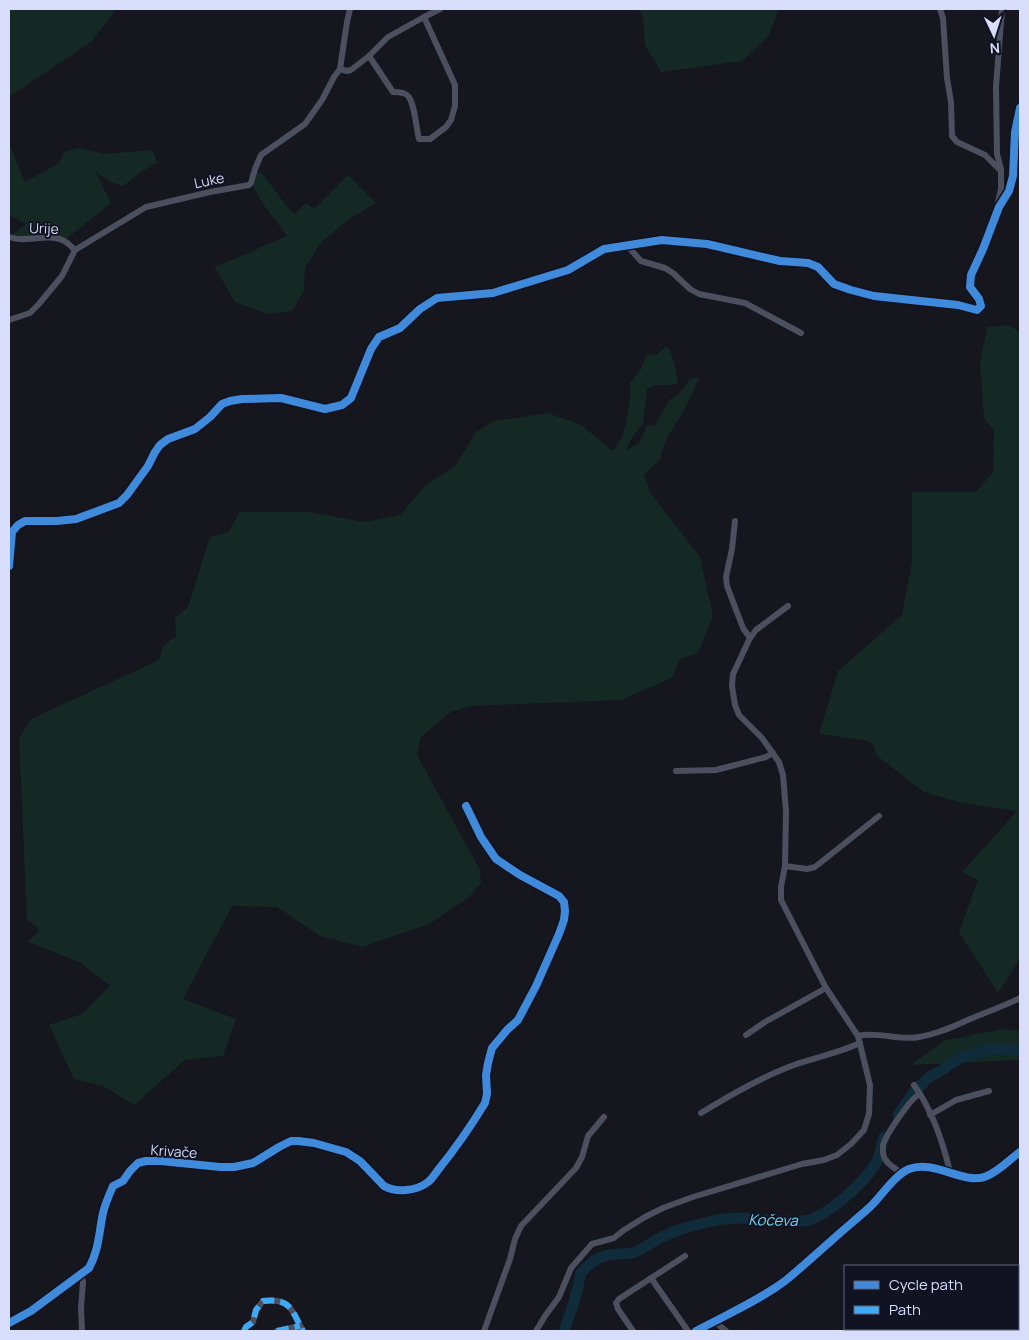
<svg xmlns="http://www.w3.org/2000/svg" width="1029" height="1340" viewBox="0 0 1029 1340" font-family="Manrope,sans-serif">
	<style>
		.green { fill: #142923 }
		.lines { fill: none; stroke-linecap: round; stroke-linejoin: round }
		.river { stroke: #102b39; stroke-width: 11 }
		.street { stroke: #4b4f5e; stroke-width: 6 }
		.secondary { stroke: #4e5264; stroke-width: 9 }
		.quiet { stroke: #3fa9f5; stroke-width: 6; stroke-dasharray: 12 6; stroke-linecap: butt }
		.cycleway-casing { stroke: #111322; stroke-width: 11 }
		.cycleway { stroke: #408adc; stroke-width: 8 }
		.labels { text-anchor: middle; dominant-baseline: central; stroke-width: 4; stroke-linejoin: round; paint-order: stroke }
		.street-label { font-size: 14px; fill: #d7ddfa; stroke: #111322 }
		.water-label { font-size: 15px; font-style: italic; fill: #70d8ef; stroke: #111322 }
	</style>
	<rect width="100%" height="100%" fill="#15161e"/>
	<!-- green -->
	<g class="green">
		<polygon points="9,9 116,9 91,42 16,92 9,96"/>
		<polygon points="639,9 779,9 768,37 742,61 661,72 645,45 643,18"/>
		<polygon points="9,144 25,182 59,163 64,152 78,148 104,154 153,150 157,163 138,174 123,186 110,182 96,172 111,203 65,240 9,237 26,224 9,215"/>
		<polygon points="257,173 262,173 289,209 295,214 306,203 314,209 348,175 376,203 346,221 321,243 305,267 304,290 292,311 267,314 235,302 214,266 220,265 287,236 261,201 253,186"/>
		<polygon points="1010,325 1020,333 1020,959 998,993 959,932 978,880 962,872 1017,811 962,803 924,792 876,755 873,744 869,741 819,734 838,671 902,615 912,562 912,492 976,492 993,472 994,431 984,418 980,364 987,327"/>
		<path d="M667,346c8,12 8,24 11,38l-8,1h-15l-8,4 -4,35 -11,13 -6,13 12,-6 9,-18 8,-1 15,-26 8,-4 12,-16 9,-1 -14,31 -19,31 -6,19 -16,16 6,17 50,65 13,59 -15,37 -18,6 -8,19 -40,17 -9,5 -154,6 -18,6 -30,25 -4,18 63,115 1,13 -13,15 -39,26 -67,23 -42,-11 -43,-29 -45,-1 -49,93 53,20 -13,37 -38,4 -51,45 -31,-19 -29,-7 -25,-54 33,-11 28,-28 -29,-23 -53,-21 12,-12 -13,-10 -8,-182 12,-19 128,-59 4,-14 13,-10 -1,-18 13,-11 22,-70 18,-5 12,-20h69l55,10 36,-7 25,-29 31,-21 20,-33 18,-11 54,-8 33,12 32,26 8,-12 6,-20 3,-20v-16l11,-14 6,-15 9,1z"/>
		<polygon points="1002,1029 1020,1031 1020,1060 911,1065 943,1041"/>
	</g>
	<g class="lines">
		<!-- river -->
		<g class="river">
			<polyline points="898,1115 913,1093 929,1077 939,1072 960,1058 988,1049 1020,1050"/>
			<path d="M564,1331c4,-13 10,-26 13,-40 2,-5 2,-13 4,-18 2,-3 6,-6 8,-8 14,-13 26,-10 43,-12 8,-1 21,-12 30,-16 16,-8 33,-12 50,-16 30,-7 61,2 91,0 21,-1 67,-43 75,-62 3,-6 3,-15 6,-22"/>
		</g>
		<!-- street -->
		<g class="street">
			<polyline points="940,9 943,18 947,78 951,102 952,136 957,142 985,155 1001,171 1001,189 998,202 999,207"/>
			<path d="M369,56l24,36c5,0 12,0 15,4 7,8 8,32 11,43h11l16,-12 5,-7 4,-14v-21l-31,-68 16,-8"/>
			<polyline points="340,69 347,71 351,70 369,56 388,37 424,17"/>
			<polyline points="1001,169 997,154 996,87 1002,9"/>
			<path d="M9,237c18,7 40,-6 57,5 3,2 6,5 9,8"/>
			<polyline points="628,245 631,250 641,261 665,268 673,273 690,289 699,294 745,303 801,333"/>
			<polyline points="9,320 30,313 38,305 62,276 75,250 146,207 210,192 249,185 251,183 255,169 261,155 305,124 322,100 334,77 340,69 347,22 350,9"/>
			<polyline points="735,521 732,549 726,577 727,586 743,628 750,638"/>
			<polyline points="9,566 12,532 18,525 25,521 57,521 76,519 119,503 127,495 148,466 155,452 160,445 168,439 195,429 210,417 222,404 230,401 242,399 281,398 325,409 342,405 351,398 371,349 379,337 400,328 420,309 437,298 493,293 568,270 604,249 662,240 707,244 780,261 808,263 818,267 834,284 851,290 874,296 958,305 977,310 981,306 979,299 970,287 971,275 983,249 999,207 1009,191 1013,176 1015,132 1020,108"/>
			<polyline points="676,771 716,770 766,757 773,753"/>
			<polyline points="785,866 807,869 815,867 879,816"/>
			<polyline points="746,1035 765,1022 826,988"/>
			<path d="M858,1036c20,-5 41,5 61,1 19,-3 35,-11 51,-18 17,-7 34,-13 50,-21"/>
			<path d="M914,1085c18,25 29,57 36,87"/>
			<path d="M701,1113c29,-18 60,-36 93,-48 22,-8 45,-12 66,-22"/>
			<polyline points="930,1115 956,1100 989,1091"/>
			<path d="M901,1173c-6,-5 -17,-10 -18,-20 0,0 0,-7 0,-8 3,-10 28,-48 37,-51"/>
			<polyline points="81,1274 83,1282 81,1308 82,1331"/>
			<polyline points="651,1278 688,1331"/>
			<polyline points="714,1321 726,1331"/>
			<path d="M9,1323l22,-12 58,-43c10,-18 10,-36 14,-55 2,-9 6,-18 10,-27l10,-5 7,-10 8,-8 8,-2h15l59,6h14l19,-4 26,-16 12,-6h7l16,2 32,9 14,9 24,25c12,7 33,5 44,-4 4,-3 7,-8 10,-12 17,-21 33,-44 47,-67l2,-9 -1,-19 2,-12 4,-15 15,-18 11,-10 18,-34 23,-52 5,-14 1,-9 -1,-9 -5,-6 -39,-21 -24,-16 -15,-22 -15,-31"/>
			<path d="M244,1331l2,-4 7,-5 3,-12 7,-9c29,-3 28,9 40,30"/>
			<polyline points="277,1331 300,1326"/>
			<polyline points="484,1331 510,1259 515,1239 521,1226 576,1168 582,1157 588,1136 604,1117"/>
			<polyline points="536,1331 545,1316 559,1297 571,1268 592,1244 614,1238 624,1230 645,1217 663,1208 693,1197 802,1164 824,1160 837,1155 851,1144 864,1130 869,1114 870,1085 858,1036 826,988 781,900 781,887 785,866 786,811 783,775 779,762 762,738 739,715 735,705 732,686 733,674 750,638 756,630 788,606"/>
			<polyline points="633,1331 618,1309 616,1303 619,1299 685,1256"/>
			<polyline points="887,1331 895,1329"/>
			<polyline points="916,1331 917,1329"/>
		</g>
		<!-- secondary -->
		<path class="secondary" d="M696,1331c30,-16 62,-30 89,-50 16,-13 31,-27 46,-40 13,-12 27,-23 40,-35 11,-11 24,-31 38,-37 26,-10 55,17 78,7 12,-5 22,-16 33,-24"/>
		<!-- quiet -->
		<g class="quiet">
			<path d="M244,1331l2,-4 7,-5 3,-12 7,-9c29,-3 28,9 40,30"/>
			<polyline points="277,1331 300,1326"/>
		</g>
		<!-- cycleway casing -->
		<g class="cycleway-casing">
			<g id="cycleway">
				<polyline points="9,566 12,532 18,525 25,521 57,521 76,519 119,503 127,495 148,466 155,452 160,445 168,439 195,429 210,417 222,404 230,401 242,399 281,398 325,409 342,405 351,398 371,349 379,337 400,328 420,309 437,298 493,293 568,270 604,249 662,240 707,244 780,261 808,263 818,267 834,284 851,290 874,296 958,305 977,310 981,306 979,299 970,287 971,275 983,249 999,207 1009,191 1013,176 1015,132 1020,108"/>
				<path d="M9,1323l22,-12 58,-43c10,-18 10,-36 14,-55 2,-9 6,-18 10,-27l10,-5 7,-10 8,-8 8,-2h15l59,6h14l19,-4 26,-16 12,-6h7l16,2 32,9 14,9 24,25c12,7 33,5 44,-4 4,-3 7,-8 10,-12 17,-21 33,-44 47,-67l2,-9 -1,-19 2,-12 4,-15 15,-18 11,-10 18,-34 23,-52 5,-14 1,-9 -1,-9 -5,-6 -39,-21 -24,-16 -15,-22 -15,-31"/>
				<path d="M696,1331c30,-16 62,-30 89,-50 16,-13 31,-27 46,-40 13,-12 27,-23 40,-35 11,-11 24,-31 38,-37 26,-10 55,17 78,7 12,-5 22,-16 33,-24"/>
			</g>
		</g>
		<!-- cycleway -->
		<use href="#cycleway" class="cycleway"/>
	</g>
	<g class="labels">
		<!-- street labels -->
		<g class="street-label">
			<text transform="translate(209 180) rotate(-12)">Luke</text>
			<text transform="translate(44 228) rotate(2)">Urije</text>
			<text transform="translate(174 1151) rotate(4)">Krivače</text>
		</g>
		<!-- water labels -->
		<g class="water-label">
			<text transform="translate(773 1220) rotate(1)">Kočeva</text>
		</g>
	</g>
	<!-- border -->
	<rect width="1029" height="1340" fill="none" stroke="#d7ddfa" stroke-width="20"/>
	<!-- legend -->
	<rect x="844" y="1265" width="175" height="65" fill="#111322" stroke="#606478"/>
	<rect x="854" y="1281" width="25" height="8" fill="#408adc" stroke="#606478"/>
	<text x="889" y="1290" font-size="15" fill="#d7ddfa">Cycle path</text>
	<rect x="854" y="1306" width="25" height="8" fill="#3fa9f5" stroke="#606478"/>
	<text x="889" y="1315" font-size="15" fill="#d7ddfa">Path</text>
	<!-- north arrow -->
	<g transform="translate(994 35) rotate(176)" stroke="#111322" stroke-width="4" paint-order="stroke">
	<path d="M0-4L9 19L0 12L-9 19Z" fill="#d7ddfa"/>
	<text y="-8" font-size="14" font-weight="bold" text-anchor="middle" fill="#d7ddfa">N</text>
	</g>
</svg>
